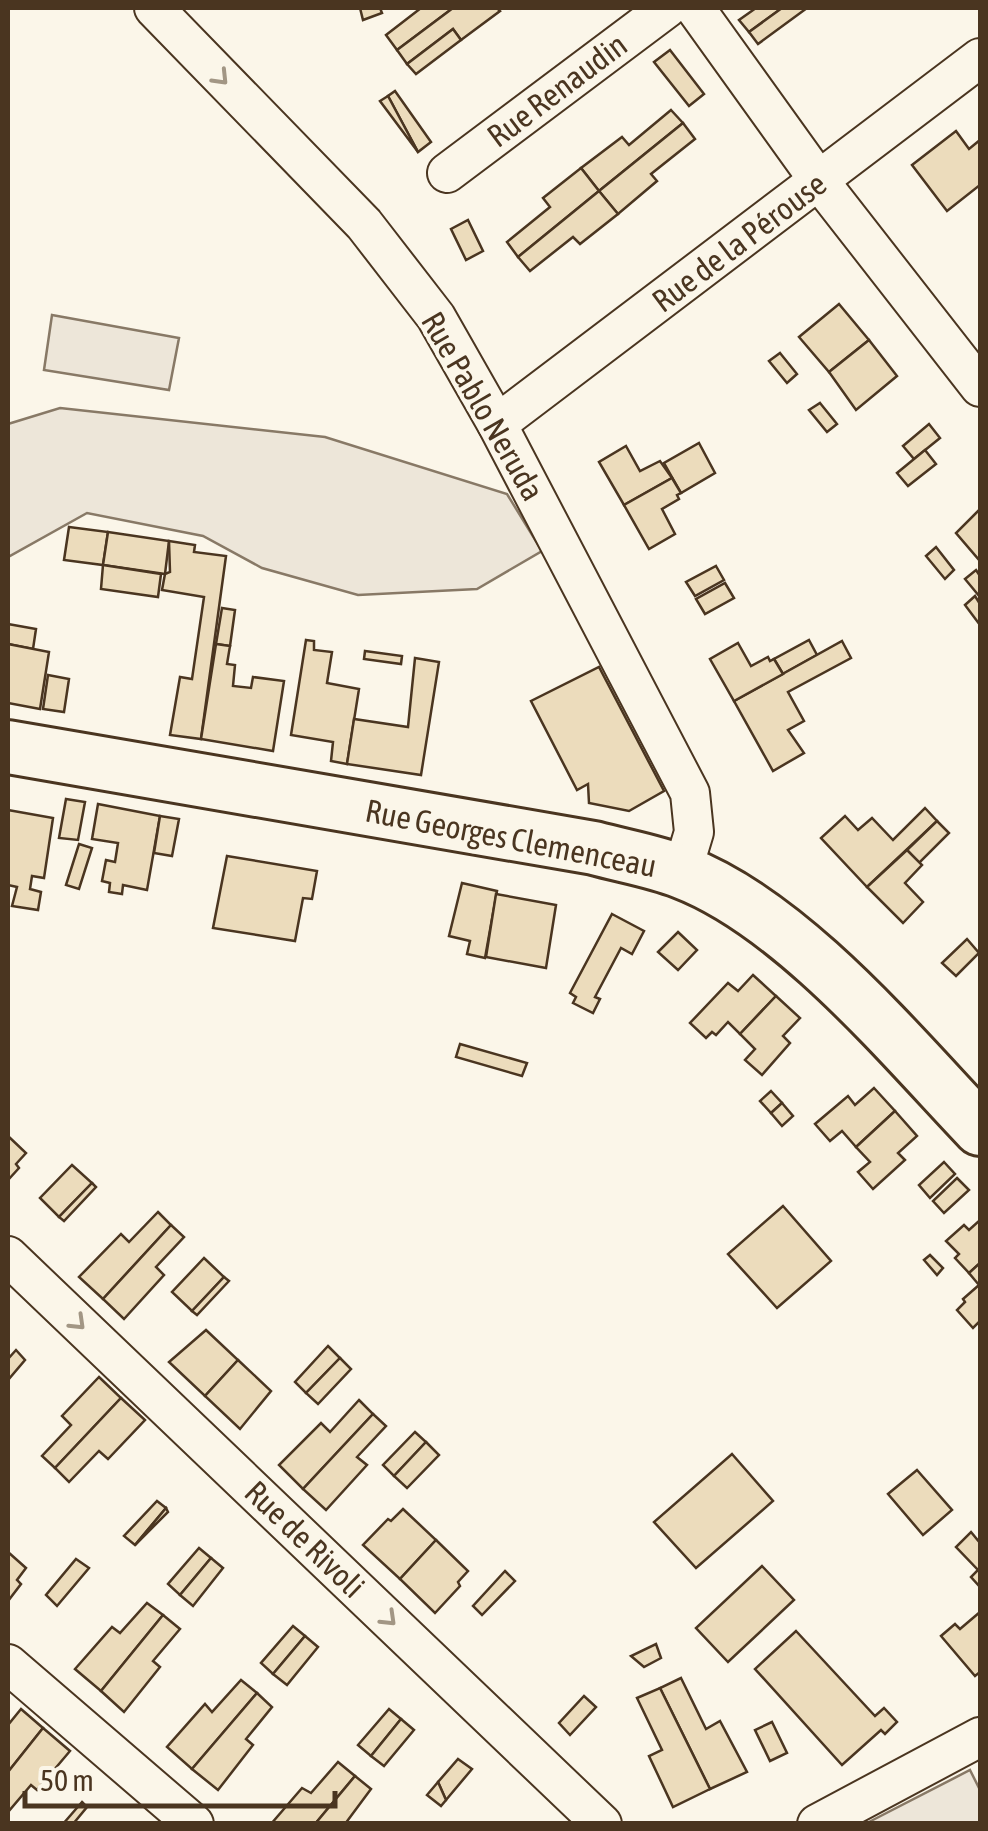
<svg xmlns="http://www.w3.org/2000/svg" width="988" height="1831" viewBox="0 0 988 1831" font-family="'Asap Condensed',sans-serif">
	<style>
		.green { fill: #ede6d9; stroke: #887966; stroke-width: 2.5 }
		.building { fill: #ecdcbc; stroke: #4a3520; stroke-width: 2.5 }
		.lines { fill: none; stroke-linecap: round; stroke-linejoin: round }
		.minor-casing { stroke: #4a3520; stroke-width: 42 }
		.secondary-casing { stroke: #4a3520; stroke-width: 58 }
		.minor { stroke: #fbf6e9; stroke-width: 38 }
		.secondary { stroke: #fbf6e9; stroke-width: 52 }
		.oneway { stroke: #a29684 }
		.labels { text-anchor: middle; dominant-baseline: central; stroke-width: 8; stroke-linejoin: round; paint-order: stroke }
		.street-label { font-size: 32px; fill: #4a3520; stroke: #fbf6e9 }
	</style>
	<rect width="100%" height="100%" fill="#fbf6e9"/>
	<!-- green -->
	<g class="green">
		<polygon points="52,315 179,338 169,390 44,370"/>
		<polygon points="60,408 325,437 507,494 542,551 477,589 358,595 262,568 203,536 87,513 8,557 8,424"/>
		<polygon points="970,1770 980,1790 980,1823 867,1823"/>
	</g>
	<!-- building -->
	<g class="building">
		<polygon points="360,8 380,8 382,13 363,20"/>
		<polygon points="421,8 453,8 397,50 386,35"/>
		<polygon points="453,8 497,8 500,11 461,40 453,29 407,64 397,50"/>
		<polygon points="756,8 782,8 749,32 739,20"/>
		<polygon points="782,8 807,8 758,44 749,32"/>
		<polygon points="453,29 461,40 416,74 407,64"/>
		<polygon points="670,50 704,94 689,106 654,62"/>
		<polygon points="395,91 431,142 418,152 388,96"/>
		<polygon points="388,96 418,152 380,101"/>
		<polygon points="671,110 683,123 599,191 581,168 622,137 629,145"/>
		<polygon points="683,123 695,139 651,174 657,181 618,214 599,191"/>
		<polygon points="956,131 969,149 980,140 980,185 947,211 912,165"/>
		<polygon points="581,168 599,191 518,257 507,242 550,207 543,198"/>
		<polygon points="599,191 618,214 580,244 573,237 530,271 518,257"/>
		<polygon points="468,220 483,251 466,260 451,229"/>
		<polygon points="839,304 869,340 829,372 799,337"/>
		<polygon points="869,340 897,376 856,410 829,372"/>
		<polygon points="780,353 797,374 787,383 769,361"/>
		<polygon points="820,403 837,424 827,432 809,410"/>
		<polygon points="929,424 940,438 914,459 903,446"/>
		<polygon points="699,443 715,473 681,493 664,463"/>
		<polygon points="626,446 640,471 660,461 672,478 624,505 599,462"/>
		<polygon points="925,450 936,464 908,486 897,473"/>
		<polygon points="672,478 681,493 677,495 679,499 662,509 675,534 649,549 624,505"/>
		<polygon points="980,509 980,561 956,533"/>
		<polygon points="69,527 108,532 103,565 64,560"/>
		<polygon points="108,532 169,541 165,574 103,565"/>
		<polygon points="169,541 195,545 194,552 226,556 201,739 170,735 180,677 192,679 204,597 162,590 165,574 170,572"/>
		<polygon points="936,547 954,570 945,579 926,556"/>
		<polygon points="103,565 161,574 158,597 101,589"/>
		<polygon points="716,566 724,580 695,596 686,582"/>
		<polygon points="976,570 980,576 980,597 965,579"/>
		<polygon points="725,583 734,598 705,614 696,599"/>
		<polygon points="975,596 980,604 980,625 965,605"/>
		<polygon points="222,608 235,610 230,646 216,644"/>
		<polygon points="8,624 36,629 33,649 8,644"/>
		<polygon points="306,640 314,641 314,650 332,652 327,683 359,689 347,764 331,761 333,742 291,735"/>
		<polygon points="809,640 817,655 783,674 774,659"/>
		<polygon points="842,641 851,658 788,692 804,721 788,730 804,753 773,771 734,701"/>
		<polygon points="738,643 751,666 768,657 770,661 774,659 783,674 734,701 710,659"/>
		<polygon points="8,644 49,652 40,709 8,703"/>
		<polygon points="216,644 230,646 227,664 235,665 233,686 251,688 253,677 284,681 273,751 201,739"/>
		<polygon points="365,651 402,656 401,664 364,659"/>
		<polygon points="415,658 439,662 421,775 347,764 354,719 408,727"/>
		<polygon points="599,667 664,791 629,811 589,803 588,784 577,790 531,701"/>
		<polygon points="48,675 69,679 64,712 43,709"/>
		<polygon points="66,799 85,802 78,840 59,838"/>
		<polygon points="98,804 160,816 147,890 123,885 122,894 109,892 110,883 102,881 106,860 115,862 118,843 92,839"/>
		<polygon points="925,808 937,821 867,887 821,838 845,816 858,830 872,818 893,840"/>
		<polygon points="8,810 53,818 44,878 32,876 30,889 41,892 38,910 12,906 17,887 8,885"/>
		<polygon points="160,816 179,819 172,856 154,853"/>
		<polygon points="937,821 949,833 919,863 907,850"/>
		<polygon points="79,844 92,848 79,889 66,885"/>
		<polygon points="907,850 922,865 905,883 923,902 903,923 867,887"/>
		<polygon points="227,856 317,871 312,899 303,898 295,941 213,928"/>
		<polygon points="462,883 497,891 485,958 467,954 470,941 449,936"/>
		<polygon points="496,894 556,905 546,968 486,957"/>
		<polygon points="612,914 644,931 632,954 621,948 595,997 600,999 593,1013 573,1003 576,997 570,993"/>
		<polygon points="678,932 697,950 678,970 658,952"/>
		<polygon points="967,939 979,953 956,976 942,963"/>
		<polygon points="753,975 776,996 740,1034 728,1022 716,1035 712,1032 706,1038 690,1023 728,983 738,991"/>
		<polygon points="776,996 800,1018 783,1036 790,1043 762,1075 745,1060 755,1049 740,1034"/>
		<polygon points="460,1044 527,1063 522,1076 456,1057"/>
		<polygon points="874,1088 895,1111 856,1147 842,1131 830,1141 815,1124 848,1096 855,1105"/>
		<polygon points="771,1091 782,1103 771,1113 760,1101"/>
		<polygon points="782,1103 793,1116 782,1126 771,1113"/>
		<polygon points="895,1111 917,1136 898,1153 905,1160 873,1189 858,1172 870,1162 856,1147"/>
		<polygon points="8,1136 26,1153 16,1164 19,1168 8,1180"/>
		<polygon points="944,1162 955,1174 930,1198 919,1185"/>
		<polygon points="72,1165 92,1183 59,1217 40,1198"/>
		<polygon points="957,1178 969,1190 944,1213 933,1201"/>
		<polygon points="92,1183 96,1187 64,1221 59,1217"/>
		<polygon points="783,1206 831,1261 777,1308 728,1254"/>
		<polygon points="158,1212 171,1225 103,1299 79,1277 121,1234 129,1242"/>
		<polygon points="980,1220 980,1263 969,1273 955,1258 959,1254 946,1241 964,1225 969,1230"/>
		<polygon points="171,1225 184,1237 156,1267 164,1275 124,1319 103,1299"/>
		<polygon points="930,1255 943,1268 937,1275 924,1260"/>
		<polygon points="204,1258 224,1277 192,1311 172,1292"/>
		<polygon points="980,1263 980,1321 973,1328 957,1310 965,1302 963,1299 979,1285 969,1273"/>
		<polygon points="224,1277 229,1281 197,1315 192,1311"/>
		<polygon points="206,1330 238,1360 205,1396 169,1362"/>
		<polygon points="328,1346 340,1358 306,1393 295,1382"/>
		<polygon points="16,1350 25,1360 8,1380 8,1359"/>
		<polygon points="340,1358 351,1369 318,1404 306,1393"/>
		<polygon points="238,1360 271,1391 240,1429 205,1396"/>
		<polygon points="99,1377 121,1398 55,1468 42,1456 71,1425 62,1416"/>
		<polygon points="121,1398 145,1420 108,1459 99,1451 69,1482 55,1468"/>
		<polygon points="359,1400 373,1414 303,1489 279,1465 321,1423 330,1432"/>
		<polygon points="373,1414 386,1426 357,1457 367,1465 326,1510 303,1489"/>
		<polygon points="415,1432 426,1442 394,1476 383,1465"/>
		<polygon points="426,1442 439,1455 407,1488 394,1476"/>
		<polygon points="732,1454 773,1501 696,1568 654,1522"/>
		<polygon points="917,1470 952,1510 923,1535 888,1494"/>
		<polygon points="157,1501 166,1508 135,1545 124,1536"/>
		<polygon points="166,1508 168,1512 135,1545"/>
		<polygon points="403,1509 436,1540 400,1579 363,1545 388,1519 391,1521"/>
		<polygon points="971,1532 980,1543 980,1587 971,1577 978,1570 956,1547"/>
		<polygon points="436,1540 468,1571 458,1582 460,1586 435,1613 400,1579"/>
		<polygon points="199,1548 211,1558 180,1595 168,1584"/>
		<polygon points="8,1552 26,1568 17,1580 21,1584 8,1601"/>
		<polygon points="211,1558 223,1568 193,1606 180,1595"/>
		<polygon points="76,1559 89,1568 57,1606 46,1595"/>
		<polygon points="762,1566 794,1600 728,1662 696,1628"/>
		<polygon points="505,1571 515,1581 482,1615 473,1606"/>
		<polygon points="147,1603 163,1615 101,1691 75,1669 112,1627 120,1633"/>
		<polygon points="980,1612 980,1672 975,1676 941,1636 955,1624 960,1629"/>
		<polygon points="163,1615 180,1629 153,1661 160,1667 124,1712 101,1691"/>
		<polygon points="293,1626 305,1636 273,1674 261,1663"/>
		<polygon points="796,1631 875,1716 884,1708 897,1722 885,1734 881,1730 842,1765 755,1669"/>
		<polygon points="305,1636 318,1647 287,1685 273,1674"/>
		<polygon points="656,1644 661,1658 644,1667 631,1656"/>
		<polygon points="681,1678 706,1729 720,1721 747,1772 710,1789 660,1688"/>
		<polygon points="241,1680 257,1693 192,1769 167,1747 205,1704 212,1712"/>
		<polygon points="660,1688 710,1789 673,1807 649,1756 662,1750 637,1698"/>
		<polygon points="257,1693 272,1707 246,1739 253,1745 218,1790 192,1769"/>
		<polygon points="584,1696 596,1707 570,1735 559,1723"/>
		<polygon points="21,1709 43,1728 8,1772 8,1725"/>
		<polygon points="389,1709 401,1719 371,1756 358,1745"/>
		<polygon points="401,1719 414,1730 384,1766 371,1756"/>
		<polygon points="772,1722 787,1753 770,1761 755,1730"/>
		<polygon points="43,1728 70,1751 37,1790 31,1785 8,1812 8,1772"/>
		<polygon points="458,1759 472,1769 446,1800 438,1782"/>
		<polygon points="338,1762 355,1776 315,1824 271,1824 302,1788 311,1793"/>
		<polygon points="355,1776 371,1789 345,1824 315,1824"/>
		<polygon points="438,1782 446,1800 441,1806 427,1795"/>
		<polygon points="82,1802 87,1807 73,1824 63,1824"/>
	</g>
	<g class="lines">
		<!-- minor casing -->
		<g class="minor-casing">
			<g id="minor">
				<polyline points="154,8 364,224 436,317 497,424 690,793 694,832 682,872"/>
				<polyline points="695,8 820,182 980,387"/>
				<polyline points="447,173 667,8"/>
				<polyline points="497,424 980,58"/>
				<polyline points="8,1256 602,1824"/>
				<polyline points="8,1664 194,1824"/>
				<polyline points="817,1824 980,1737"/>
			</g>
		</g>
		<!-- secondary casing -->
		<g class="secondary-casing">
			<path id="secondary" d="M8,747l586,101c29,8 60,13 88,24 110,42 218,173 298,257"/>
		</g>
		<!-- minor -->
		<use href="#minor" class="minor"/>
		<!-- secondary -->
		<use href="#secondary" class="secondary"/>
	</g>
	<!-- one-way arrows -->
	<defs><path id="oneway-chevron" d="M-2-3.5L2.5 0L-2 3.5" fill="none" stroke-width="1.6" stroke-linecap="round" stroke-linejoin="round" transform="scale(2.5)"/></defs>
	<g class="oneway">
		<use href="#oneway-chevron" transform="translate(221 78) rotate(46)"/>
		<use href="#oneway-chevron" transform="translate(78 1323) rotate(44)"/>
		<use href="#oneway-chevron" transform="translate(389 1619) rotate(44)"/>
	</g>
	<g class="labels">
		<!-- street labels -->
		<g class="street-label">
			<text transform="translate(557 90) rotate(-37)">Rue Renaudin</text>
			<text transform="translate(739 242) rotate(-37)">Rue de la Pérouse</text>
			<text transform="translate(483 406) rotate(60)">Rue Pablo Neruda</text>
			<text transform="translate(511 838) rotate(11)">Rue Georges Clemenceau</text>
			<text transform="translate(305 1539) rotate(44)">Rue de Rivoli</text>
		</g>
	</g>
	<!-- border -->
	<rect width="988" height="1831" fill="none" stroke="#4a3520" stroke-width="20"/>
	<!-- scale -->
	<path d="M25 1791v15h310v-15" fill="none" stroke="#4a3520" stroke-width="5"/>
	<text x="40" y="1791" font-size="30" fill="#4a3520" stroke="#fbf6e9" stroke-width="8" paint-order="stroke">50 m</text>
</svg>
